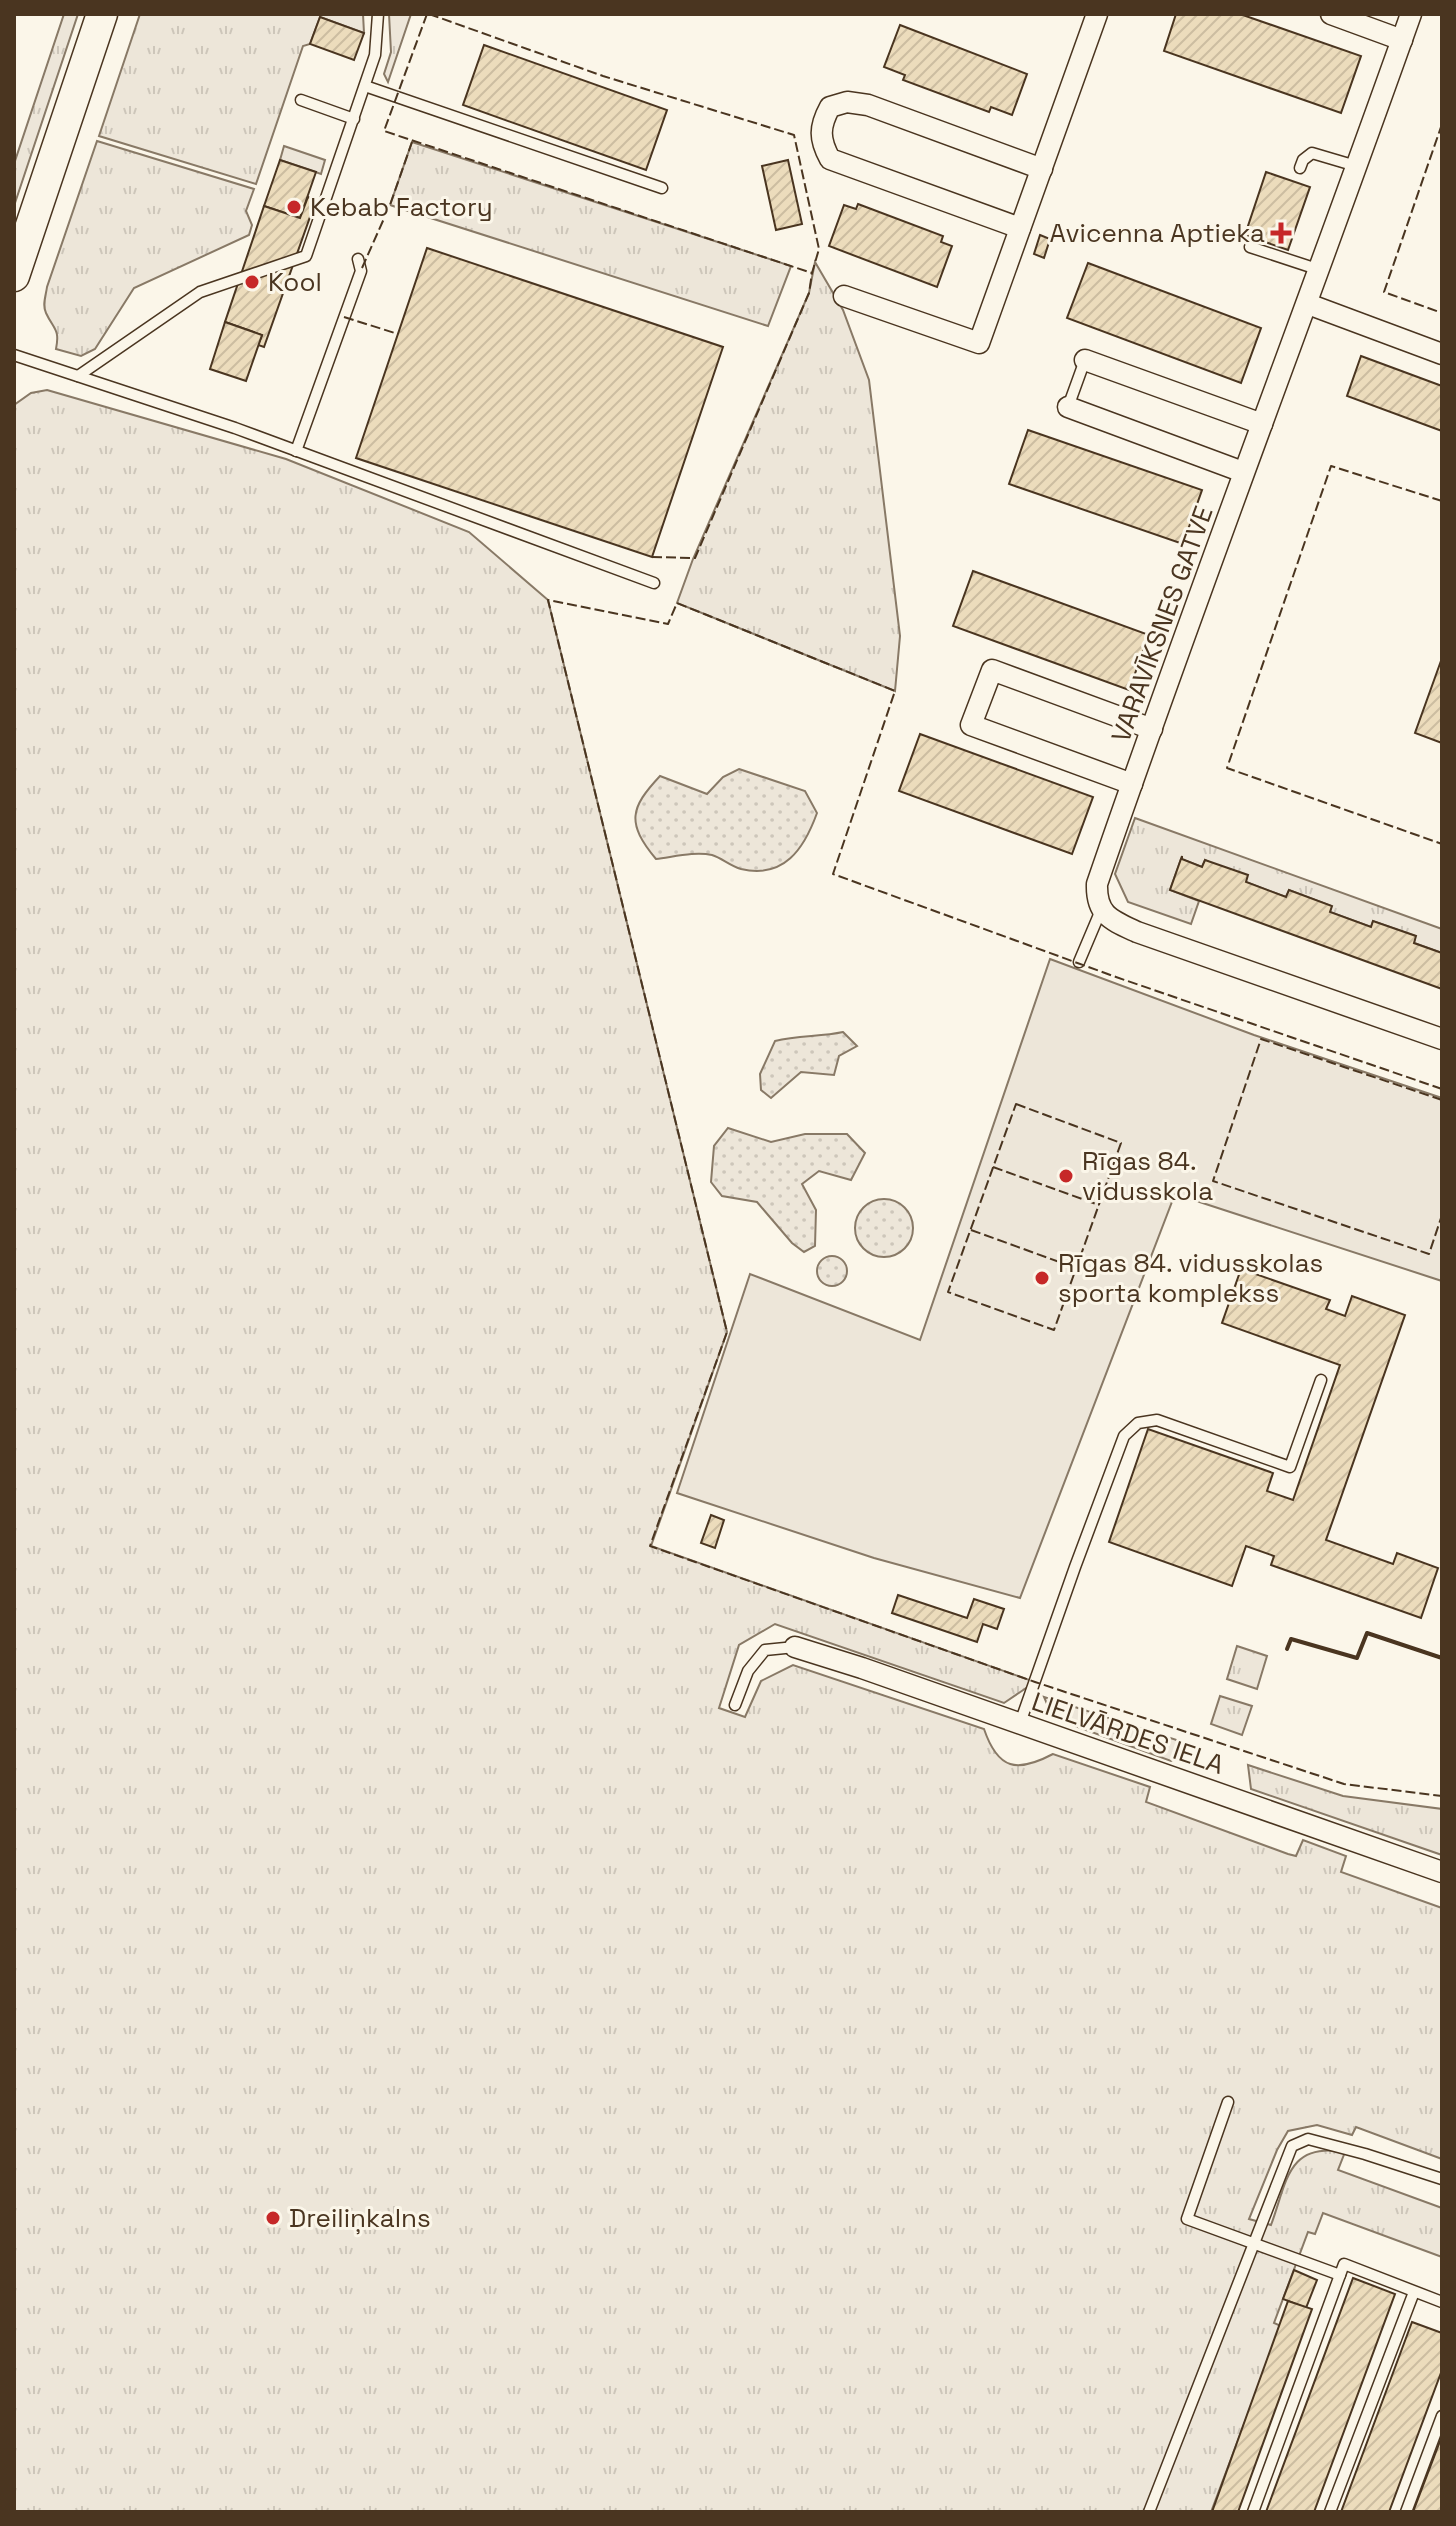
<svg xmlns="http://www.w3.org/2000/svg" width="1456" height="2526" viewBox="0 0 1456 2526" font-family="'Space Grotesk',sans-serif">
	<style>
		.grass { fill: url(#grass-tufts); stroke: #887966; stroke-width: 2 }
		.park { fill: url(#park-dots); stroke: #887966; stroke-width: 2 }
		.pitch { fill: #ede6d9; stroke: #887966; stroke-width: 2 }
		.building { fill: url(#building-hatch); stroke: #4a3520; stroke-width: 2 }
		.lines { fill: none; stroke-linecap: round; stroke-linejoin: round }
		.lane-casing { stroke: #4a3520; stroke-width: 13 }
		.street-casing { stroke: #4a3520; stroke-width: 23 }
		.secondary-casing { stroke: #4a3520; stroke-width: 33 }
		.lane { stroke: #fbf6e9; stroke-width: 10 }
		.street { stroke: #fbf6e9; stroke-width: 20 }
		.secondary { stroke: #fbf6e9; stroke-width: 30 }
		.fence { stroke: #4a3520; stroke-width: 2; stroke-dasharray: 10 4; stroke-linecap: butt }
		.wall { stroke: #4a3520; stroke-width: 4 }
		.poi-dot { fill: #c62828; stroke: #fbf6e9; stroke-width: 3 }
		.labels { text-anchor: middle; dominant-baseline: central; stroke-width: 6; stroke-linejoin: round; paint-order: stroke }
		.poi-label { font-size: 26px; fill: #4a3520; stroke: #fbf6e9; text-anchor: start }
		.street-label { font-size: 26px; fill: #4a3520; stroke: #fbf6e9 }
	</style>
	<defs>
		<pattern id="grass-tufts" width="24" height="20" patternUnits="userSpaceOnUse" patternTransform="scale(2)"><rect width="24" height="20" fill="#ede6d9"/><path d="M3 7l-1-3M5 7V3M7 7l1-3M15 17l-1-3M17 17v-4M19 17l1-3" fill="none" stroke="#cdc6ba"/></pattern>
		<pattern id="park-dots" width="8" height="8" patternUnits="userSpaceOnUse" patternTransform="scale(2)"><rect width="8" height="8" fill="#ede6d9"/><path d="M2 2h.1M6 6h.1" fill="none" stroke="#cdc6ba" stroke-width="1.8" stroke-linecap="round"/></pattern>
		<pattern id="building-hatch" width="6" height="6" patternUnits="userSpaceOnUse" patternTransform="scale(2)"><rect width="6" height="6" fill="#ecdcbc"/><path d="M-1 1l2-2M0 6l6-6M5 7l2-2" fill="none" stroke="#ccbda1"/></pattern>
	</defs>
	<rect width="100%" height="100%" fill="#fbf6e9"/>
	<!-- grass -->
	<g class="grass">
		<polygon points="64,14 78,14 14,206 14,164"/>
		<polygon points="140,14 363,14 364,33 320,17 310,44 303,46 256,184 99,136"/>
		<polygon points="389,14 411,14 388,82 384,74 391,52"/>
		<path d="M97,141l157,48 -8,22 6,14 -3,10 -115,53 -39,61 -14,7 -25,-7c4,-20 -2,-19 -10,-36 -4,-8 0,-18 1,-26z"/>
		<polygon points="412,142 791,266 768,326 390,205"/>
		<polygon points="284,146 325,160 321,174 280,160"/>
		<polygon points="815,262 843,310 869,380 900,636 895,691 677,603 693,559 809,293"/>
		<path d="M47,390l239,69 183,73 79,68 179,732 -76,214 384,136 -31,21 -229,-79 -36,21 -20,63 26,9 16,-36 32,-16 191,64c14,41 33,44 69,25l97,33 -4,15 142,52 8,2 7,-16 43,16 -5,16 101,36v251l-86,-32 -4,8 -35,-10 -29,6 -11,19 -28,69 22,6c16,-43 16,-83 74,-73l-7,18 104,38v49l-119,-44 -8,21 -7,-2 -34,91 7,3 -70,186h-1197v-2107l17,-12z"/>
		<polygon points="1135,818 1442,929 1442,953 1414,943 1415,936 1373,921 1371,927 1330,912 1331,906 1289,890 1286,897 1246,882 1205,860 1202,867 1181,859 1170,890 1199,901 1191,924 1128,902 1115,874"/>
		<polygon points="1237,1646 1267,1656 1257,1689 1227,1679"/>
		<polygon points="1220,1696 1252,1706 1242,1735 1211,1724"/>
		<polygon points="1044,1697 1189,1744 1183,1754 1171,1761 1053,1718"/>
		<polygon points="1248,1765 1343,1796 1442,1809 1442,1855 1251,1789"/>
	</g>
	<!-- park -->
	<g class="park">
		<path d="M739,769l66,22 12,22c-13,36 -33,66 -76,56 -11,-3 -19,-11 -29,-14 -17,-4 -39,2 -56,4 -30,-36 -26,-51 4,-83l47,18 16,-17z"/>
		<path d="M843,1032l14,14 -18,10 -5,19 -33,-3 -30,26 -10,-8 -1,-16 15,-33c23,-6 45,-4 68,-9z"/>
		<polygon points="728,1128 771,1142 805,1134 847,1134 865,1153 851,1180 819,1171 802,1184 816,1210 815,1246 804,1252 792,1243 757,1202 722,1196 711,1182 714,1146"/>
		<circle cx="884" cy="1228" r="29"/>
		<circle cx="832" cy="1271" r="15"/>
	</g>
	<!-- pitch -->
	<polygon class="pitch" points="1050,959 1254,1035 1442,1098 1442,1281 1175,1194 1020,1598 874,1558 677,1493 750,1274 920,1340"/>
	<!-- building -->
	<g class="building">
		<polygon points="1176,14 1240,14 1361,56 1341,113 1164,51"/>
		<polygon points="320,17 364,33 354,60 310,44"/>
		<polygon points="900,25 1027,74 1012,115 991,107 989,112 903,80 905,75 884,67"/>
		<polygon points="484,45 667,110 646,170 463,105"/>
		<polygon points="280,160 316,172 300,218 264,206"/>
		<polygon points="788,160 802,224 776,230 762,166"/>
		<polygon points="1266,172 1310,187 1288,250 1245,235"/>
		<polygon points="308,197 316,200 264,347 258,345 262,335 225,322 264,206 300,218"/>
		<polygon points="858,204 943,236 941,242 952,246 937,287 829,246 844,205 856,209"/>
		<polygon points="1040,235 1050,239 1044,258 1034,254"/>
		<polygon points="427,248 723,347 652,557 356,458"/>
		<polygon points="1088,263 1261,328 1241,383 1067,318"/>
		<polygon points="225,322 262,335 246,381 210,369"/>
		<polygon points="1361,356 1442,386 1442,431 1347,396"/>
		<polygon points="1028,430 1202,490 1183,544 1009,484"/>
		<polygon points="973,571 1149,635 1129,690 953,626"/>
		<polygon points="1442,658 1442,743 1415,733"/>
		<polygon points="920,734 1093,797 1072,854 899,791"/>
		<polygon points="1182,856 1182,859 1202,867 1205,860 1248,875 1246,882 1286,897 1289,890 1332,906 1330,912 1371,927 1373,921 1416,936 1414,943 1442,953 1442,989 1170,890"/>
		<polygon points="1241,1269 1330,1300 1326,1309 1345,1316 1352,1296 1405,1315 1326,1540 1393,1564 1397,1553 1438,1568 1421,1618 1271,1565 1274,1556 1246,1546 1232,1586 1109,1542 1148,1429 1273,1473 1267,1491 1293,1500 1340,1365 1222,1323"/>
		<polygon points="711,1515 724,1520 715,1548 701,1543"/>
		<polygon points="898,1595 967,1618 974,1599 1004,1609 997,1629 983,1624 977,1642 892,1613"/>
		<polygon points="1294,2270 1317,2280 1306,2308 1283,2299"/>
		<polygon points="1353,2278 1395,2294 1314,2512 1266,2512"/>
		<polygon points="1288,2301 1312,2309 1238,2512 1212,2512"/>
		<polygon points="1412,2322 1442,2333 1442,2370 1389,2512 1341,2512"/>
		<polygon points="1442,2436 1442,2512 1413,2512"/>
	</g>
	<g class="lines">
		<!-- lane casing -->
		<g class="lane-casing">
			<g id="lane">
				<polyline points="365,86 662,188"/>
				<polyline points="301,100 354,119"/>
				<polyline points="1300,168 1303,160 1312,153 1356,166"/>
				<polyline points="1250,247 1320,270"/>
				<polyline points="14,355 235,428 654,583"/>
				<polyline points="78,376 200,292 306,256 375,55 378,14"/>
				<polyline points="1068,407 1085,360"/>
				<polyline points="296,451 361,271 358,259"/>
				<polyline points="1079,962 1101,910"/>
				<polyline points="735,1705 748,1671 765,1650 795,1647"/>
				<polyline points="1020,1723 1075,1567 1124,1436 1138,1423 1157,1420 1290,1467 1321,1380"/>
				<polyline points="1228,2102 1187,2219 1340,2275"/>
				<polyline points="1149,2512 1292,2146 1308,2139 1365,2154 1442,2179"/>
				<polyline points="1253,2512 1344,2264 1442,2302"/>
				<polyline points="1330,2512 1414,2292"/>
				<polyline points="1406,2512 1442,2416"/>
			</g>
		</g>
		<!-- street casing -->
		<g class="street-casing">
			<g id="street">
				<polyline points="1331,14 1402,40"/>
				<path d="M1411,14c-103,291 -214,578 -314,870 -1,31 14,36 40,48l305,107"/>
				<path d="M1020,228l-190,-69c-11,-20 -11,-32 0,-52l17,-5 21,3 174,64"/>
				<polyline points="844,296 979,343 1097,14"/>
				<polyline points="1308,304 1442,354"/>
				<polyline points="1085,360 1262,424"/>
				<polyline points="1068,407 1243,472"/>
				<polyline points="1132,784 971,725 992,670 1152,729"/>
				<polyline points="795,1647 862,1668 1442,1872"/>
			</g>
		</g>
		<!-- secondary casing -->
		<g class="secondary-casing">
			<polyline id="secondary" points="14,276 102,14"/>
		</g>
		<!-- lane -->
		<use href="#lane" class="lane"/>
		<!-- street -->
		<use href="#street" class="street"/>
		<!-- secondary -->
		<use href="#secondary" class="secondary"/>
		<!-- fence -->
		<g class="fence">
			<polyline points="427,14 384,131 812,273 819,249 794,135 603,76 429,14"/>
			<polyline points="1442,124 1384,292 1442,313"/>
			<polyline points="362,268 390,205 412,142"/>
			<polyline points="344,317 398,334"/>
			<polyline points="1442,501 1331,466 1227,768 1442,844"/>
			<polyline points="652,557 695,558 809,293 812,273"/>
			<polyline points="1442,1089 1116,977 833,874 895,691 677,603 668,624 548,600 727,1332 650,1546 1035,1682 1344,1784 1442,1796"/>
			<polyline points="1442,1100 1261,1039 1213,1181 1429,1254 1442,1215"/>
			<polygon points="1016,1104 1121,1143 1054,1330 948,1292"/>
			<polyline points="993,1167 1099,1205"/>
			<polyline points="971,1230 1076,1268"/>
		</g>
		<!-- wall -->
		<polyline class="wall" points="1287,1649 1291,1639 1357,1658 1367,1633 1442,1658"/>
	</g>
	<!-- markers -->
	<g class="poi-dot">
		<circle cx="294" cy="207" r="8"/>
		<path d="M1277 221h8v8h8v8h-8v8h-8v-8h-8v-8h8z"/>
		<circle cx="252" cy="282" r="8"/>
		<circle cx="1066" cy="1176" r="8"/>
		<circle cx="1042" cy="1278" r="8"/>
		<circle cx="273" cy="2218" r="8"/>
	</g>
	<g class="labels">
		<!-- poi labels -->
		<g class="poi-label">
			<text x="310" y="207">Kebab Factory</text>
			<text x="1265" y="233" text-anchor="end">Avicenna Aptieka</text>
			<text x="268" y="282">Kool</text>
			<text x="1082" y="1161">Rīgas 84.<tspan x="1082" dy="30">vidusskola</tspan></text>
			<text x="1058" y="1263">Rīgas 84. vidusskolas<tspan x="1058" dy="30">sporta komplekss</tspan></text>
			<text x="289" y="2218">Dreiliņkalns</text>
		</g>
		<!-- street labels -->
		<g class="street-label">
			<text transform="translate(1162 624) rotate(-70)">VARAVĪKSNES GATVE</text>
			<text transform="translate(1128 1733) rotate(19)">LIELVĀRDES IELA</text>
		</g>
	</g>
	<!-- border -->
	<rect width="1456" height="2526" fill="none" stroke="#4a3520" stroke-width="32"/>
</svg>
